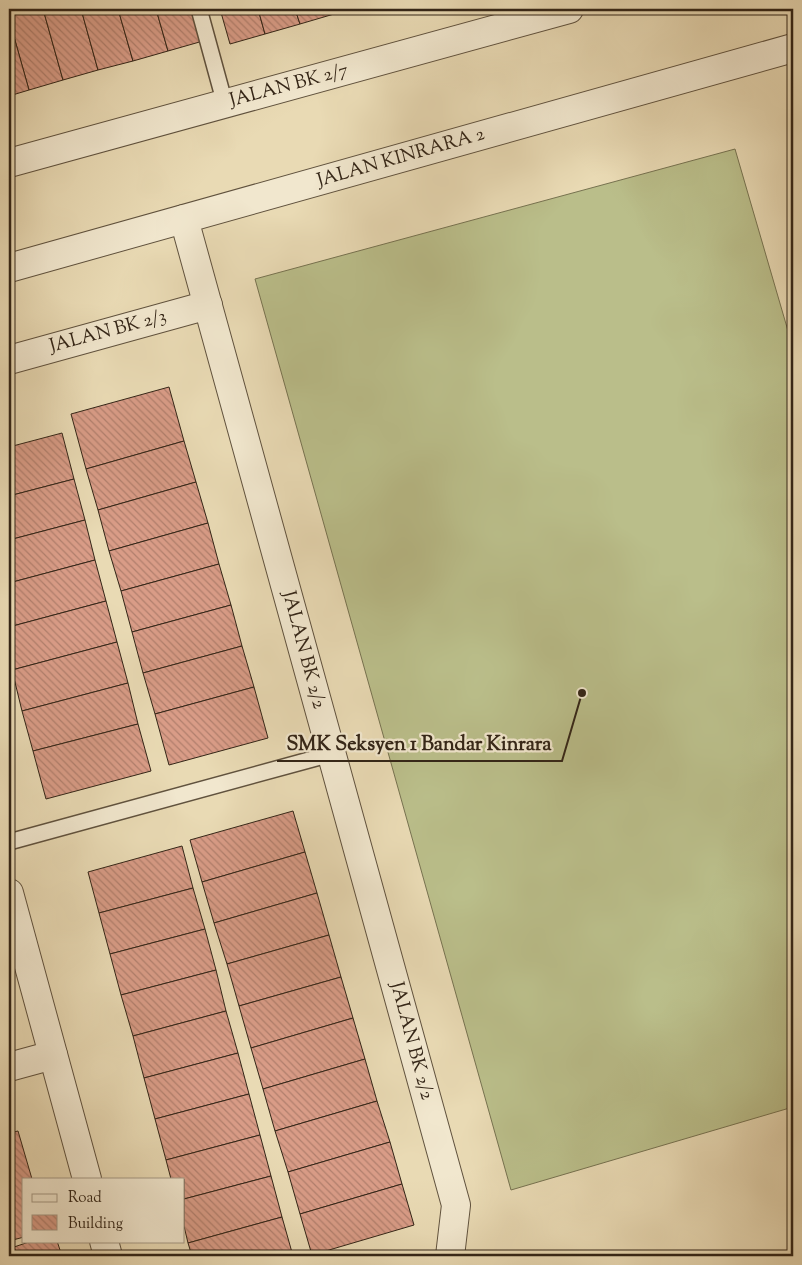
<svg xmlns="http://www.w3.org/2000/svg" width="802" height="1265" viewBox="0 0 802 1265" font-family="'Sorts Mill Goudy',serif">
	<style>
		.pitch { fill: #babe8a; stroke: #767250 }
		.building { fill: url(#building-back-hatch); stroke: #332517 }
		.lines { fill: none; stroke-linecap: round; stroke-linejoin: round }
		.service-casing { stroke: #60523e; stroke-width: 18 }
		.minor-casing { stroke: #60523e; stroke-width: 30 }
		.tertiary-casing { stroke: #60523e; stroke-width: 30 }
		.service { stroke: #f1e7ce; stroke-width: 15 }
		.minor { stroke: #f1e7ce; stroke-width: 28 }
		.tertiary { stroke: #f1e7ce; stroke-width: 28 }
		.labels { text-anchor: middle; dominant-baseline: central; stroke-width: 4.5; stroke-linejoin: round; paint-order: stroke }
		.street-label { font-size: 19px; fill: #332517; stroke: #f1e7ce }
		.leader { fill: none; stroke: #332517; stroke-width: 2 }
		.callout-dot { fill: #332517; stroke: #f1e7ce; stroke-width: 2 }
		.callout-label { font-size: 20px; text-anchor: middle; font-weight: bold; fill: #332517; stroke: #f1e7ce; stroke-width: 4.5; stroke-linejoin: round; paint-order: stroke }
	</style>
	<defs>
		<pattern id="building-back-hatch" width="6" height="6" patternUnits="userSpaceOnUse" patternTransform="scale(1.25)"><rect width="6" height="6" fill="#d99c87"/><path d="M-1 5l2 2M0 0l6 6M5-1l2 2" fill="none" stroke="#b17f6d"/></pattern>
	</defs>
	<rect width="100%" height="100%" fill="#e9dab4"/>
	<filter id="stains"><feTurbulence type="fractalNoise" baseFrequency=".004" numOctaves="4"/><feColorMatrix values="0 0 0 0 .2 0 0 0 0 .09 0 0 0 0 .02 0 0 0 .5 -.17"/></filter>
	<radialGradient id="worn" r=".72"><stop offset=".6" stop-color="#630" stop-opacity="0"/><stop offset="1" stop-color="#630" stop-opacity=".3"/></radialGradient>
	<!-- pitch -->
	<polygon class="pitch" points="735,149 793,348 793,1107 511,1190 255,279"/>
	<!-- building -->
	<g class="building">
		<polygon points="9,9 43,9 63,80 29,90 9,19"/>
		<polygon points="43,9 81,9 98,70 63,80"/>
		<polygon points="81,9 118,9 133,61 98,70"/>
		<polygon points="118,9 156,9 168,51 133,61"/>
		<polygon points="156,9 194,9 203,41 168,51"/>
		<polygon points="220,9 258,9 265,34 230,44"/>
		<polygon points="258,9 295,9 300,24 265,34"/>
		<polygon points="295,9 332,9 334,14 300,24"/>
		<polygon points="332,9 352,9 334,14"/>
		<polygon points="9,19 29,90 9,96"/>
		<polygon points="169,387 184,441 86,469 71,414"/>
		<polygon points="62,433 74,479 9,496 9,447"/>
		<polygon points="184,441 196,482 98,510 86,469"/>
		<polygon points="74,479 85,520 9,540 9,496"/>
		<polygon points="196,482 208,523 109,551 98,510"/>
		<polygon points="85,520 95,560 9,583 9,540"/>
		<polygon points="208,523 219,564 121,591 109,551"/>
		<polygon points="95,560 106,601 9,627 9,583"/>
		<polygon points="219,564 231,605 132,632 121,591"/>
		<polygon points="106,601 117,642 12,670 9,659 9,627"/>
		<polygon points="231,605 242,646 143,673 132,632"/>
		<polygon points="117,642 128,683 22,711 12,670"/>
		<polygon points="242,646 254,687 155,714 143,673"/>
		<polygon points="128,683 138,724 33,751 22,711"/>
		<polygon points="254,687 268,738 169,765 155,714"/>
		<polygon points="138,724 151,771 46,799 33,751"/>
		<polygon points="293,811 305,852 202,882 190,840"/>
		<polygon points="182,846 193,888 99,913 88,872"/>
		<polygon points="305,852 317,893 214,923 202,882"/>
		<polygon points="193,888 205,929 110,954 99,913"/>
		<polygon points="317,893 329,935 227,964 214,923"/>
		<polygon points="205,929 216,970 121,995 110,954"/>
		<polygon points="329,935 341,977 239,1006 227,964"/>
		<polygon points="216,970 226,1011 133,1036 121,995"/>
		<polygon points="341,977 353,1018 251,1048 239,1006"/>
		<polygon points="226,1011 238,1053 144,1078 133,1036"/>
		<polygon points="353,1018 365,1059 263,1089 251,1048"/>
		<polygon points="238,1053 249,1094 155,1119 144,1078"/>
		<polygon points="365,1059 377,1101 275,1131 263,1089"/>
		<polygon points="249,1094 260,1135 166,1160 155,1119"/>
		<polygon points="377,1101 390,1142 288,1172 275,1131"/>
		<polygon points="18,1131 32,1179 24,1179 24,1237 9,1241 9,1133"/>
		<polygon points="260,1135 271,1176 184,1199 184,1179 171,1179 166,1160"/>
		<polygon points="390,1142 402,1184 300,1214 288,1172"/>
		<polygon points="271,1176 282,1217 188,1243 184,1226 184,1199"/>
		<polygon points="402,1184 414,1225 312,1255 300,1214"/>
		<polygon points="282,1217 293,1256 192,1256 188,1243"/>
		<polygon points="32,1241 57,1241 62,1256 17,1256 14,1247"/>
		<polygon points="14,1247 17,1256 9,1256 9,1248"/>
	</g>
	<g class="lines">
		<!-- service casing -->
		<g class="service-casing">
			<g id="service">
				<polyline points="199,9 225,104"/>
				<polyline points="9,842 331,754"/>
			</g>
		</g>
		<!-- minor casing -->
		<g class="minor-casing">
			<g id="minor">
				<polyline points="9,163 569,9"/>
				<polyline points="184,219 456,1205 450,1256"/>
				<polyline points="9,360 208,305"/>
				<polyline points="9,893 87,1179"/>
				<polyline points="9,1067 53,1055"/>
				<polyline points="104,1241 108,1256"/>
			</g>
		</g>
		<!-- tertiary casing -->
		<g class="tertiary-casing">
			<polyline id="tertiary" points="9,268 793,48"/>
		</g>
		<!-- service -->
		<use href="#service" class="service"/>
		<!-- minor -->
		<use href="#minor" class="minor"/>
		<!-- tertiary -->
		<use href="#tertiary" class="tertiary"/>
	</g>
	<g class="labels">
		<!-- street labels -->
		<g class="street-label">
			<text transform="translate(289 86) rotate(-15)">JALAN BK 2/7</text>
			<text transform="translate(401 158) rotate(-16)">JALAN KINRARA 2</text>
			<text transform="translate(108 332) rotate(-15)">JALAN BK 2/3</text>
			<text transform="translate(303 650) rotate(75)">JALAN BK 2/2</text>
			<text transform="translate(411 1041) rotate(75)">JALAN BK 2/2</text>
		</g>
	</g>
	<!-- callouts -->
	<path class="leader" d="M582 693L562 761H277"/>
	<circle class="callout-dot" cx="582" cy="693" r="5"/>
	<g class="callout-label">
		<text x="419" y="750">SMK Seksyen 1 Bandar Kinrara</text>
	</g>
	<!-- margin -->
	<rect width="802" height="1265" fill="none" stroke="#e9dab4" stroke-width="30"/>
	<rect x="10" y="10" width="782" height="1245" fill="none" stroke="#332517" stroke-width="2.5"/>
	<rect x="15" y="15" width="772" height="1235" fill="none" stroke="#332517"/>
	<!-- legend -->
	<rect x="22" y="1178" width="162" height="65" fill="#f1e7ce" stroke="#a59985"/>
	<rect x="32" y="1194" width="25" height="8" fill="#f1e7ce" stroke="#a59985"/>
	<text x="68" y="1202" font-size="15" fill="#332517">Road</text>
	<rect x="32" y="1215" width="25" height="15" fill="url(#building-back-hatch)" stroke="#a59985"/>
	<text x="68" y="1228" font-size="15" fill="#332517">Building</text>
	<rect width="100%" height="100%" filter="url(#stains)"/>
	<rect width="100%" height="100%" fill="url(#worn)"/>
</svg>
